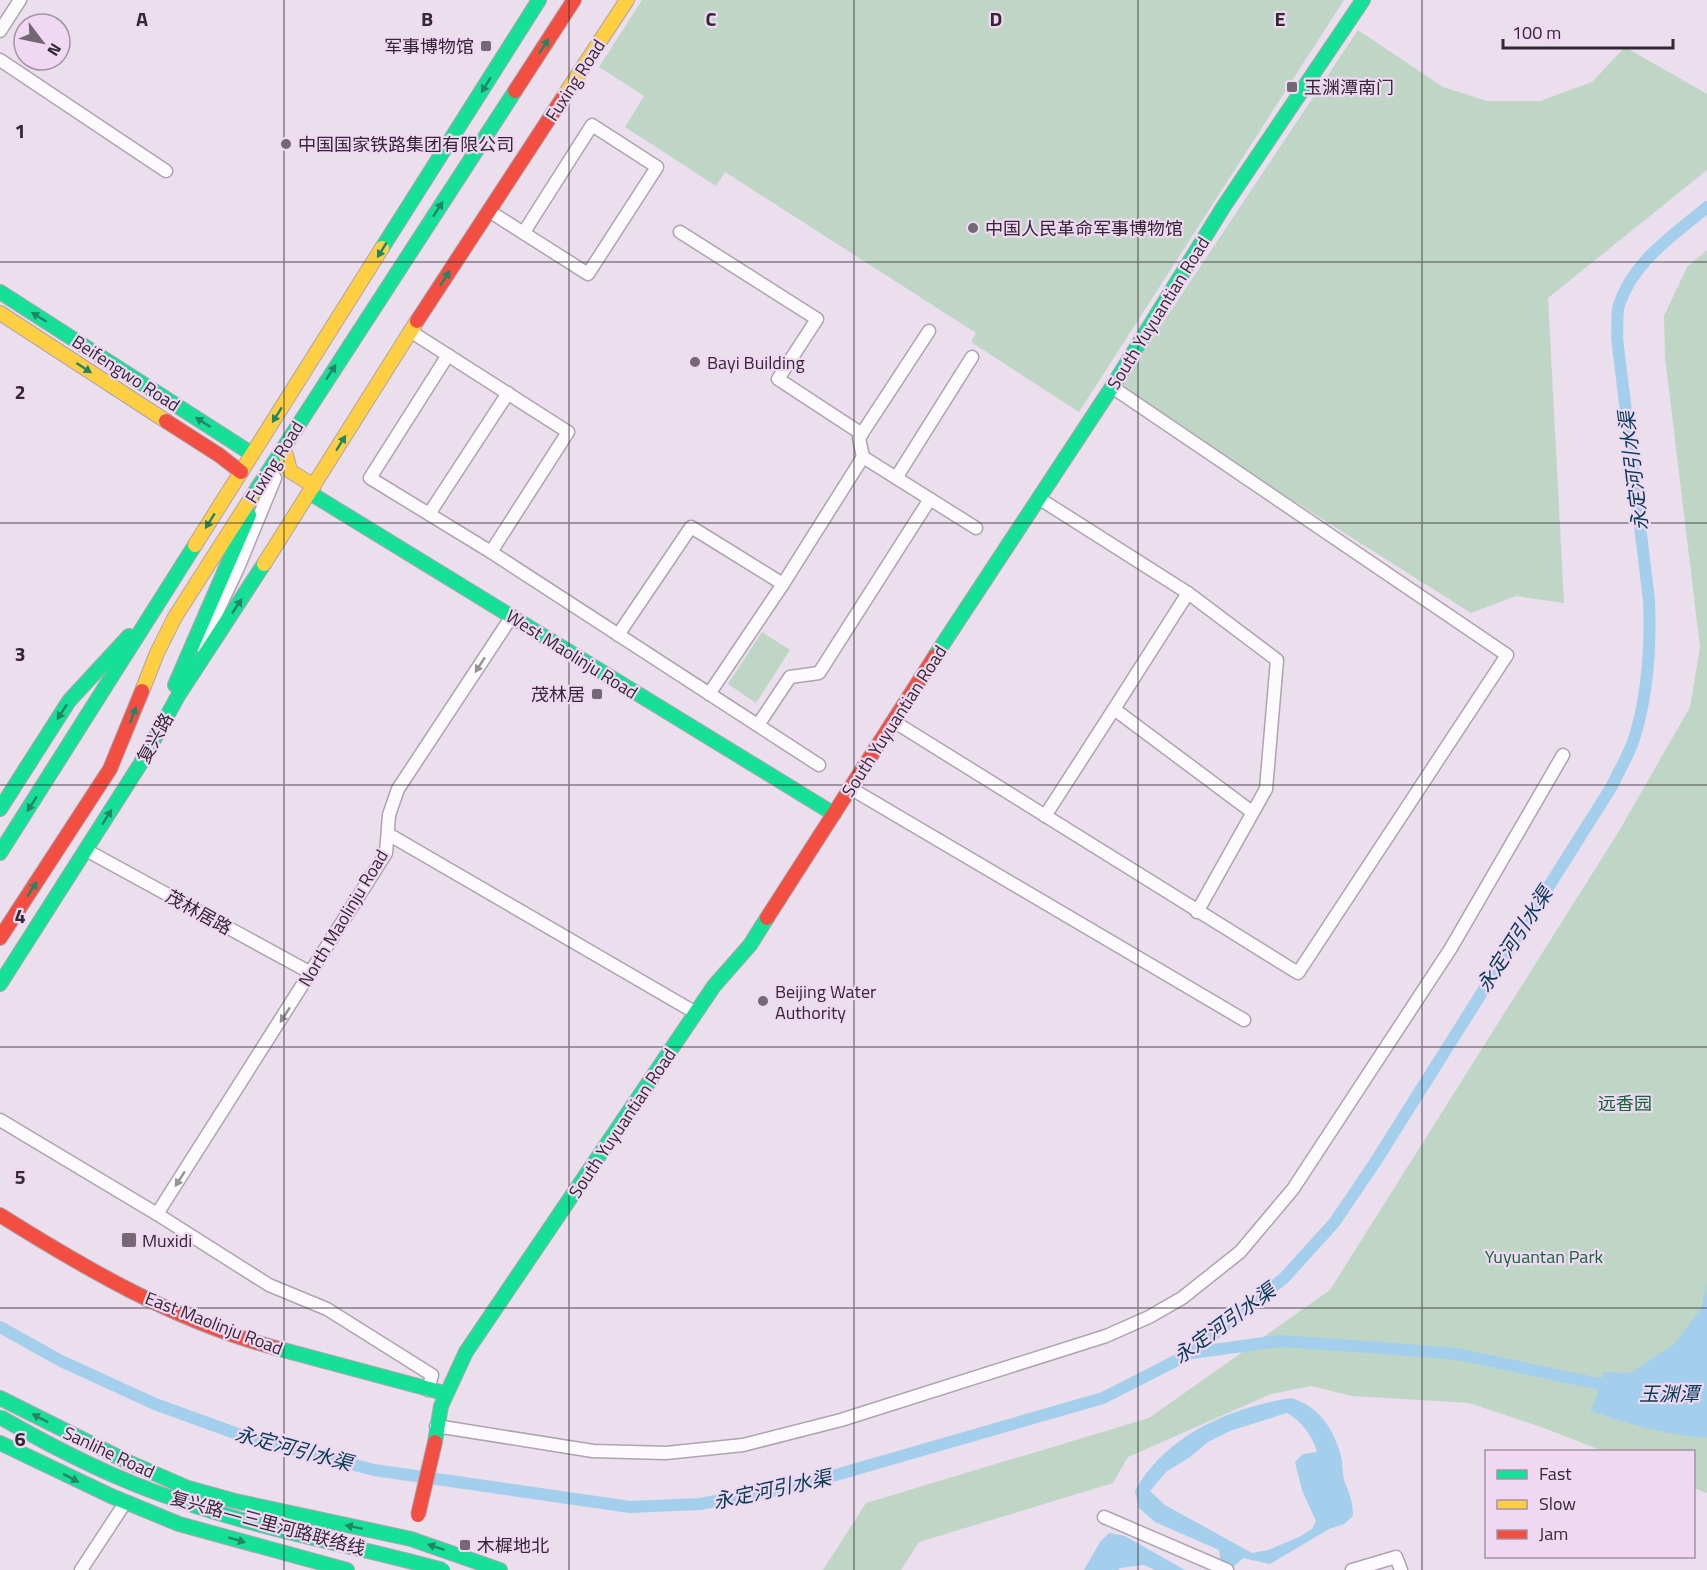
<svg xmlns="http://www.w3.org/2000/svg" width="1707" height="1570" viewBox="0 0 1707 1570" font-family="'Titillium Web','Noto Sans SC',sans-serif">
	<style>
		.green { fill: #bfd6c6 }
		.water { fill: #a4cfec; fill-rule: evenodd }
		.lines { fill: none; stroke-linecap: round; stroke-linejoin: round }
		.canal { stroke: #a4cfec; stroke-width: 12 }
		.street-casing { stroke: #ada4af; stroke-width: 15 }
		.fast-casing { stroke: #ada4af; stroke-width: 16 }
		.slow-casing { stroke: #ada4af; stroke-width: 16 }
		.jam-casing { stroke: #ada4af; stroke-width: 16 }
		.street { stroke: #fcfafc; stroke-width: 12 }
		.fast { stroke: #16e098; stroke-width: 14 }
		.slow { stroke: #ffcf43; stroke-width: 14 }
		.jam { stroke: #f24e42; stroke-width: 14 }
		.fast-bridge-casing { stroke: #ada4af; stroke-width: 16; stroke-linecap: butt }
		.jam-bridge-casing { stroke: #ada4af; stroke-width: 16; stroke-linecap: butt }
		.fast-bridge { stroke: #16e098; stroke-width: 14 }
		.jam-bridge { stroke: #f24e42; stroke-width: 14 }
		.oneway { fill: #248466 }
		.oneway2 { fill: #979298 }
		.grid { fill: none; stroke: #322933; stroke-width: 1.5; stroke-opacity: 0.55 }
		.poi-dot { fill: #736874; stroke: #f0d8f3; stroke-width: 2 }
		.labels { text-anchor: middle; dominant-baseline: central; stroke-width: 4.5; stroke-linejoin: round; paint-order: stroke }
		.poi-label { font-size: 18px; fill: #322933; stroke: #f0d8f3; text-anchor: start }
		.street-label { font-size: 18px; fill: #322933; stroke: #f0d8f3 }
		.park-label { font-size: 18px; fill: #116834; stroke: #f0d8f3 }
		.water-label { font-size: 20px; font-style: italic; fill: #013d54; stroke: #f0d8f3 }
		.grid-label { font-size: 20px; text-anchor: middle; font-weight: bold; fill: #322933; stroke: #f0d8f3; stroke-width: 4.5; stroke-linejoin: round; paint-order: stroke }
	</style>
	<rect width="100%" height="100%" fill="#ebdeed"/>
	<!-- green -->
	<g class="green">
		<polygon points="642,0 1344,0 1079,412 971,342 976,333 725,172 716,186 625,127 644,96 599,67"/>
		<polygon points="1358,30 1443,87 1487,101 1540,101 1592,82 1625,47 1707,94 1707,170 1548,298 1564,603 1516,596 1471,613 1118,390"/>
		<polygon points="1707,250 1707,1493 1694,1488 1694,1452 1603,1451 1544,1428 1469,1403 1352,1396 1311,1386 1271,1394 1128,1457 1113,1483 919,1542 901,1570 823,1570 866,1503 1149,1418 1330,1290 1619,831 1690,707 1700,647 1665,357 1664,316 1687,267"/>
		<polygon points="762,632 790,650 756,703 728,684"/>
	</g>
	<!-- water -->
	<g class="water">
		<path d="M1707,1281v157c-41,-3 -78,-14 -117,-27l6,-12 7,-27 27,1 44,-29 27,-35z"/>
		<path d="M1291,1398c28,8 43,31 50,58 2,8 1,16 3,24 5,15 9,19 9,36l-9,8 -15,5 -59,35 -27,-6 -13,12 -9,-7 -2,-13 -64,-28 -16,-14 -4,-17c30,-56 97,-84 156,-93zM1287,1413c15,9 25,22 30,39l-14,2 -8,8 7,28 14,31 -4,8 -11,7 -33,14 -16,3 -87,-48 -15,-14 16,-19 24,-15 18,-15 22,-11z"/>
		<polygon points="1109,1533 1125,1536 1185,1570 1155,1570 1144,1565 1120,1568 1118,1570 1084,1570 1100,1542"/>
	</g>
	<g class="lines">
		<!-- canal -->
		<g class="canal">
			<path d="M0,1327l61,34 94,43 91,33 128,33 256,37 70,-3 94,-17 309,-89 88,-45 93,-75 50,-55 40,-59 238,-378c7,-16 17,-31 22,-47 14,-45 17,-92 15,-139l-32,-262c1,-10 -1,-23 2,-33 14,-44 55,-70 88,-98"/>
			<polyline points="1192,1353 1278,1341 1370,1347 1457,1354 1600,1384"/>
		</g>
		<!-- street casing -->
		<g class="street-casing">
			<g id="street">
				<polyline points="0,31 20,0"/>
				<polyline points="0,60 166,171"/>
				<polyline points="489,211 588,274 657,167 592,125 524,232"/>
				<polyline points="680,232 817,319 778,379 862,434"/>
				<polyline points="410,331 568,432 491,552 819,765"/>
				<polyline points="448,355 370,478 491,552"/>
				<polyline points="863,457 859,438 929,331"/>
				<polyline points="896,478 972,357"/>
				<polyline points="1040,499 1188,593 1277,660 1266,789 1197,912"/>
				<polyline points="429,514 508,393"/>
				<polyline points="1188,593 1114,709 1252,812"/>
				<polyline points="618,635 691,527 783,584"/>
				<polyline points="201,646 238,568 275,478"/>
				<polyline points="709,694 783,584 863,457 976,528"/>
				<polyline points="893,721 1298,973 1507,655 1112,387"/>
				<polyline points="758,725 790,677 819,673 930,499"/>
				<polyline points="850,788 1244,1020"/>
				<polyline points="1045,816 1114,709"/>
				<polyline points="388,834 696,1013"/>
				<polyline points="86,850 311,973"/>
				<polyline points="0,1120 157,1214 269,1285 327,1309 432,1375 428,1390"/>
				<polyline points="157,1214 386,853 389,815 398,789 512,616"/>
				<polyline points="436,1426 593,1451 666,1453 743,1445 841,1420 1106,1336 1149,1317 1182,1298 1240,1252 1293,1189 1451,948 1563,755"/>
				<polyline points="1104,1517 1227,1570"/>
				<polyline points="81,1570 125,1503"/>
				<polyline points="1352,1570 1366,1566"/>
				<polyline points="1368,1570 1366,1566 1396,1557 1401,1570"/>
			</g>
		</g>
		<!-- fast casing -->
		<g class="fast-casing">
			<g id="fast">
				<polyline points="382,248 539,0"/>
				<polyline points="0,292 252,454"/>
				<polyline points="310,493 834,814"/>
				<polyline points="251,498 515,91"/>
				<polyline points="935,656 1112,387 1224,206 1363,0"/>
				<polyline points="175,685 249,515"/>
				<polyline points="0,809 69,701 129,636"/>
				<polyline points="0,853 195,545"/>
				<polyline points="0,984 141,763 178,696 264,564"/>
				<polyline points="276,1348 444,1393"/>
				<polyline points="0,1398 128,1462 188,1488 235,1501 411,1539 500,1570"/>
				<polyline points="435,1442 441,1406 466,1352 714,986 750,945 767,918"/>
				<polyline points="0,1443 111,1496 179,1524 347,1570"/>
			</g>
		</g>
		<!-- slow casing -->
		<g class="slow-casing">
			<g id="slow">
				<polyline points="562,99 627,0"/>
				<polyline points="0,313 166,421"/>
				<polyline points="286,455 290,471 314,486"/>
				<polyline points="195,545 382,248"/>
				<polyline points="264,564 417,321"/>
				<polyline points="142,691 157,653 175,617 251,498"/>
			</g>
		</g>
		<!-- jam casing -->
		<g class="jam-casing">
			<g id="jam">
				<polyline points="515,91 574,0"/>
				<polyline points="417,321 562,99"/>
				<polyline points="166,421 219,455 241,472"/>
				<polyline points="767,918 935,656"/>
				<polyline points="0,938 110,769 142,691"/>
				<path d="M0,1215c86,54 177,107 276,133"/>
			</g>
		</g>
		<!-- street -->
		<use href="#street" class="street"/>
		<!-- fast -->
		<use href="#fast" class="fast"/>
		<!-- slow -->
		<use href="#slow" class="slow"/>
		<!-- jam -->
		<use href="#jam" class="jam"/>
		<!-- fast-bridge casing -->
		<g class="fast-bridge-casing">
			<path id="fast-bridge" d="M0,1417c54,31 110,60 169,80 89,32 183,48 274,73"/>
		</g>
		<!-- jam-bridge casing -->
		<g class="jam-bridge-casing">
			<polyline id="jam-bridge" points="418,1515 435,1442"/>
		</g>
		<!-- fast-bridge -->
		<use href="#fast-bridge" class="fast-bridge"/>
		<!-- jam-bridge -->
		<use href="#jam-bridge" class="jam-bridge"/>
	</g>
	<!-- one-way arrows -->
	<defs><path id="oneway-solid" d="M-6-.8H1V-3.2L6.5 0L1 3.2V.8H-6Z" transform="scale(1.5)"/></defs>
	<g class="oneway">
		<use href="#oneway-solid" transform="translate(544 46) rotate(-57)"/>
		<use href="#oneway-solid" transform="translate(486 85) rotate(122)"/>
		<use href="#oneway-solid" transform="translate(438 209) rotate(-57)"/>
		<use href="#oneway-solid" transform="translate(382 250) rotate(122)"/>
		<use href="#oneway-solid" transform="translate(445 278) rotate(-57)"/>
		<use href="#oneway-solid" transform="translate(39 317) rotate(-148)"/>
		<use href="#oneway-solid" transform="translate(84 368) rotate(33)"/>
		<use href="#oneway-solid" transform="translate(331 372) rotate(-57)"/>
		<use href="#oneway-solid" transform="translate(277 415) rotate(122)"/>
		<use href="#oneway-solid" transform="translate(203 422) rotate(-147)"/>
		<use href="#oneway-solid" transform="translate(341 443) rotate(-58)"/>
		<use href="#oneway-solid" transform="translate(210 521) rotate(122)"/>
		<use href="#oneway-solid" transform="translate(237 606) rotate(-56)"/>
		<use href="#oneway-solid" transform="translate(62 712) rotate(123)"/>
		<use href="#oneway-solid" transform="translate(133 715) rotate(-69)"/>
		<use href="#oneway-solid" transform="translate(32 804) rotate(123)"/>
		<use href="#oneway-solid" transform="translate(107 817) rotate(-58)"/>
		<use href="#oneway-solid" transform="translate(32 889) rotate(-57)"/>
		<use href="#oneway-solid" transform="translate(40 1418) rotate(-153)"/>
		<use href="#oneway-solid" transform="translate(71 1478) rotate(27)"/>
		<use href="#oneway-solid" transform="translate(354 1527) rotate(-168)"/>
		<use href="#oneway-solid" transform="translate(237 1540) rotate(16)"/>
		<use href="#oneway-solid" transform="translate(436 1547) rotate(-162)"/>
	</g>
	<g class="oneway2">
		<use href="#oneway-solid" transform="translate(480 665) rotate(123)"/>
		<use href="#oneway-solid" transform="translate(285 1015) rotate(123)"/>
		<use href="#oneway-solid" transform="translate(180 1179) rotate(123)"/>
	</g>
	<!-- grid -->
	<path class="grid" d="M284,0v1570M569,0v1570M854,0v1570M1138,0v1570M1422,0v1570M0,262h1707M0,523h1707M0,785h1707M0,1047h1707M0,1308h1707"/>
	<!-- markers -->
	<g class="poi-dot">
		<rect x="480" y="40" width="12" height="12" rx="3"/>
		<rect x="1286" y="81" width="12" height="12" rx="3"/>
		<circle cx="286" cy="144" r="6"/>
		<circle cx="973" cy="228" r="6"/>
		<circle cx="695" cy="362" r="6"/>
		<rect x="591" y="688" width="12" height="12" rx="3"/>
		<circle cx="763" cy="1001" r="6"/>
		<rect x="121" y="1232" width="16" height="16" rx="3"/>
		<rect x="459" y="1539" width="12" height="12" rx="3"/>
	</g>
	<g class="labels">
		<!-- poi labels -->
		<g class="poi-label">
			<text x="474" y="46" text-anchor="end">军事博物馆</text>
			<text x="1304" y="87">玉渊潭南门</text>
			<text x="298" y="144">中国国家铁路集团有限公司</text>
			<text x="985" y="228">中国人民革命军事博物馆</text>
			<text x="707" y="362">Bayi Building</text>
			<text x="585" y="694" text-anchor="end">茂林居</text>
			<text x="775" y="991">Beijing Water<tspan x="775" dy="21">Authority</tspan></text>
			<text x="142" y="1240">Muxidi</text>
			<text x="477" y="1545">木樨地北</text>
		</g>
		<!-- street labels -->
		<g class="street-label">
			<text transform="translate(575 80) rotate(-57)">Fuxing Road</text>
			<text transform="translate(1158 313) rotate(-58)">South Yuyuantian Road</text>
			<text transform="translate(126 373) rotate(33)">Beifengwo Road</text>
			<text transform="translate(274 462) rotate(-58)">Fuxing Road</text>
			<text transform="translate(572 654) rotate(32)">West Maolinju Road</text>
			<text transform="translate(894 721) rotate(-57)">South Yuyuantian Road</text>
			<text transform="translate(155 738) rotate(-61)">复兴路</text>
			<text transform="translate(199 912) rotate(29)">茂林居路</text>
			<text transform="translate(343 918) rotate(-59)">North Maolinju Road</text>
			<text transform="translate(622 1123) rotate(-56)">South Yuyuantian Road</text>
			<text transform="translate(214 1323) rotate(21)">East Maolinju Road</text>
			<text transform="translate(109 1452) rotate(25)">Sanlihe Road</text>
			<text transform="translate(268 1523) rotate(15)">复兴路—三里河路联络线</text>
		</g>
		<!-- park labels -->
		<g class="park-label">
			<text x="1625" y="1103">远香园</text>
			<text x="1544" y="1256">Yuyuantan Park</text>
		</g>
		<!-- water labels -->
		<g class="water-label">
			<text transform="translate(1633 471) rotate(-97)">永定河引水渠</text>
			<text transform="translate(1514 939) rotate(-57)">永定河引水渠</text>
			<text transform="translate(1224 1323) rotate(-36)">永定河引水渠</text>
			<text x="1669" y="1393">玉渊潭</text>
			<text transform="translate(294 1448) rotate(15)">永定河引水渠</text>
			<text transform="translate(772 1489) rotate(-12)">永定河引水渠</text>
		</g>
	</g>
	<g class="grid-label">
		<text x="142" y="26">A</text>
		<text x="427" y="26">B</text>
		<text x="711" y="26">C</text>
		<text x="996" y="26">D</text>
		<text x="1280" y="26">E</text>
		<text x="20" y="138">1</text>
		<text x="20" y="399">2</text>
		<text x="20" y="661">3</text>
		<text x="20" y="923">4</text>
		<text x="20" y="1184">5</text>
		<text x="20" y="1446">6</text>
	</g>
	<!-- legend -->
	<rect x="1485" y="1450" width="210" height="108" fill="#f0d8f3" stroke="#a492a6" stroke-width="1.5"/>
	<rect x="1497" y="1470" width="30" height="9" fill="#16e098" stroke="#a492a6" stroke-width="1.5"/>
	<text x="1539" y="1480" font-size="18" fill="#322933">Fast</text>
	<rect x="1497" y="1500" width="30" height="9" fill="#ffcf43" stroke="#a492a6" stroke-width="1.5"/>
	<text x="1539" y="1510" font-size="18" fill="#322933">Slow</text>
	<rect x="1497" y="1530" width="30" height="9" fill="#f24e42" stroke="#a492a6" stroke-width="1.5"/>
	<text x="1539" y="1540" font-size="18" fill="#322933">Jam</text>
	<!-- north arrow -->
	<g transform="translate(42 42) rotate(122)"><circle r="28" fill="#f0d8f3" stroke="#a492a6" stroke-width="1.5"/>
	<path d="M0-4.5L10 22L0 15L-10 22Z" fill="#736874"/>
	<text y="-9" font-size="16" font-weight="bold" text-anchor="middle" fill="#322933">N</text>
	</g>
	<!-- scale -->
	<path d="M1503 39v9h170v-9" fill="none" stroke="#322933" stroke-width="3"/>
	<text x="1512" y="39" font-size="18" fill="#322933" stroke="#f0d8f3" stroke-width="4.5" paint-order="stroke">100 m</text>
</svg>
